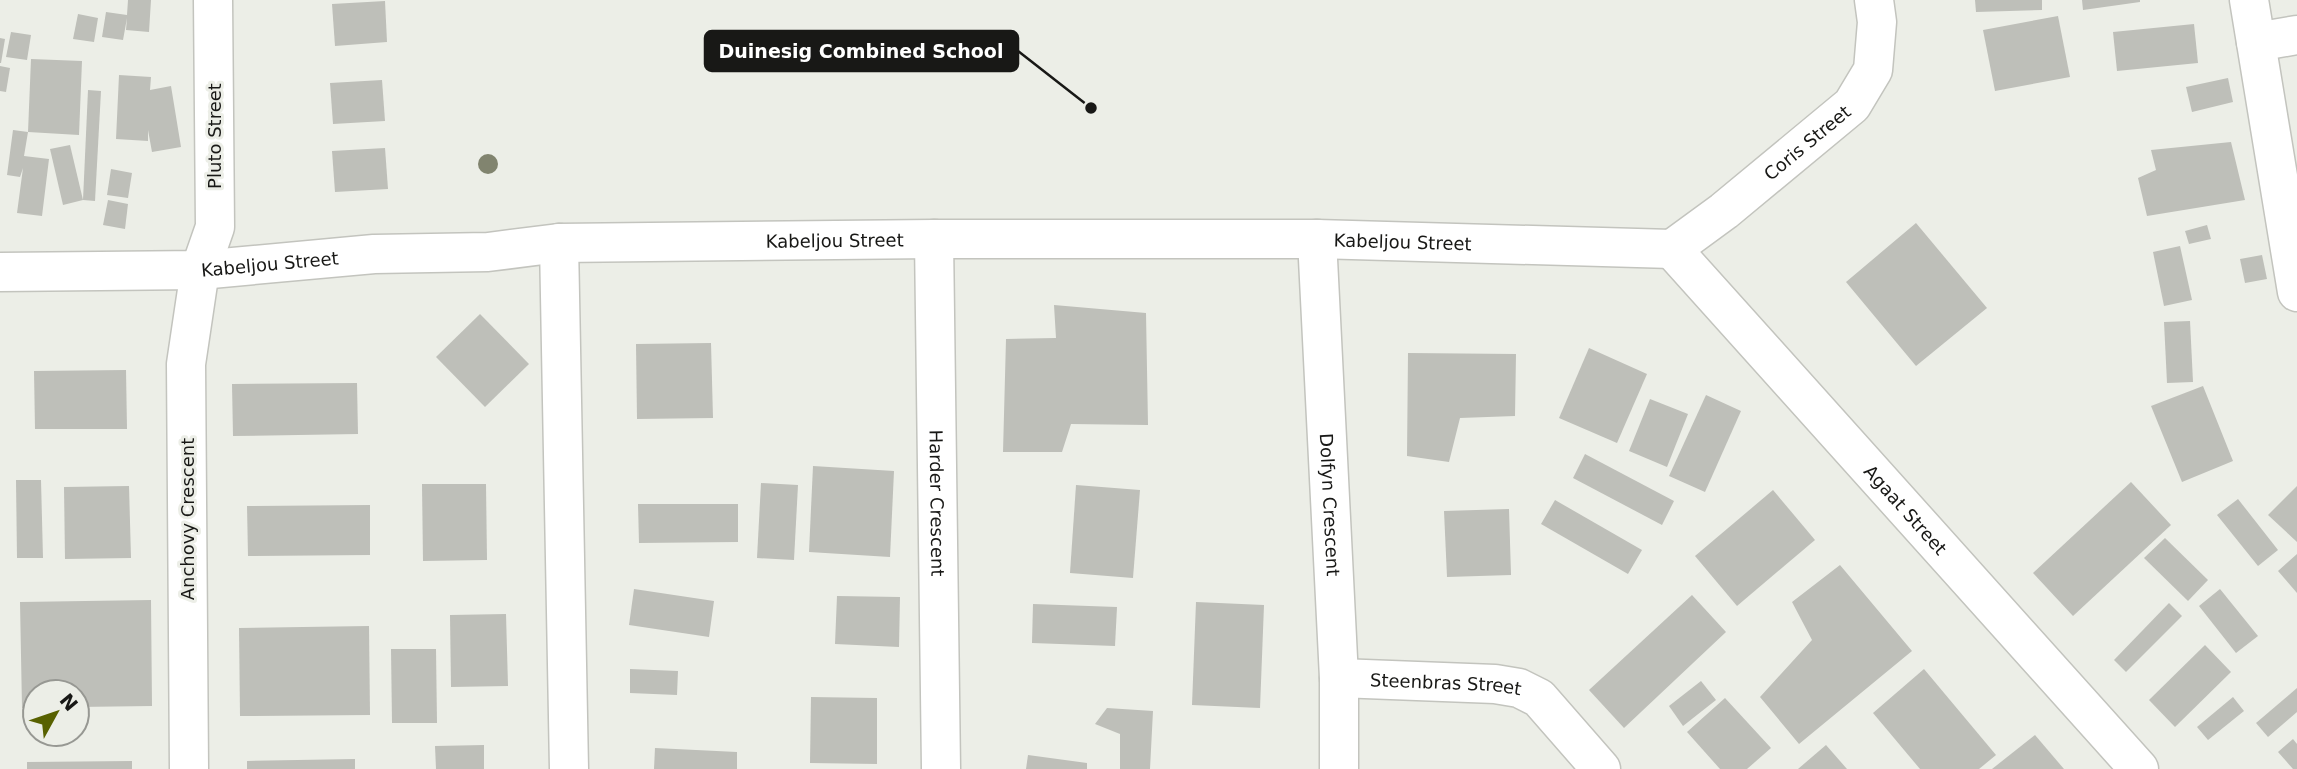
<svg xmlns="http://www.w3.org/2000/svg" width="2297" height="769" viewBox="0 0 2297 769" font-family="'DejaVu Sans',sans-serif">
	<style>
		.building { fill: #bebfb9 }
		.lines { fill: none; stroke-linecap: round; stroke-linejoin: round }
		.minor-casing { stroke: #c3c4be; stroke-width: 41 }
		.tertiary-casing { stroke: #c3c4be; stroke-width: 41 }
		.minor { stroke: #fff; stroke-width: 38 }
		.tertiary { stroke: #fff; stroke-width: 38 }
		.tree { fill: #81846f }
		.labels { text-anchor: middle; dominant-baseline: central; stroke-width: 6; stroke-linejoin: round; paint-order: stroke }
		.street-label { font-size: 18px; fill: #181816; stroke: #eceee7 }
		.leader { fill: none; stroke: #181816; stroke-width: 2.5 }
		.callout-dot { fill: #181816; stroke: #eceee7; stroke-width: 2.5 }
		.callout { fill: #181816; stroke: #181816; stroke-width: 2.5 }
		.callout-label { font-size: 19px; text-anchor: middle; font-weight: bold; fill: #fff }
	</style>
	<rect width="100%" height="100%" fill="#eceee7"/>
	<!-- building -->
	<g class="building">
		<polygon points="128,0 151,0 149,32 126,30 127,18 123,40 102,37 106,12 127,15"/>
		<polygon points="1975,0 2042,0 2042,10 1976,12"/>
		<polygon points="2082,0 2140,0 2140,2 2083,10"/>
		<polygon points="385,1 387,42 335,46 332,4"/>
		<polygon points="78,14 98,18 94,42 73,39"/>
		<polygon points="2058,16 2070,77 1995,91 1983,30"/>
		<polygon points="2194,24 2198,63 2117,71 2113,32"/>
		<polygon points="11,32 31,35 27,60 6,57"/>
		<polygon points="0,38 5,39 1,63 0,63"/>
		<polygon points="31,59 82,61 79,135 28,132"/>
		<polygon points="0,66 10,68 6,92 0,91"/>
		<polygon points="119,75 151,77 150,90 171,86 181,147 152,152 148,130 148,141 116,139"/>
		<polygon points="2228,78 2233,102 2192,112 2186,87"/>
		<polygon points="382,80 385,121 333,124 330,83"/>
		<polygon points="88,90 101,91 95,201 83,200"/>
		<polygon points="13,130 28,132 24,156 49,159 42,216 17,213 23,168 20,177 7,175"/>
		<polygon points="2231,142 2245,200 2147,216 2138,178 2156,170 2151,150"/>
		<polygon points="70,145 83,200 63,205 50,149"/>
		<polygon points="385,148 388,189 335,192 332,151"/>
		<polygon points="111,169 132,173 128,198 107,195"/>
		<polygon points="108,200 128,204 125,229 103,225"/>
		<polygon points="1916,223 1987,308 1916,366 1846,282"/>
		<polygon points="2207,225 2211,239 2189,244 2185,231"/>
		<polygon points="2180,246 2192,300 2164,306 2153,252"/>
		<polygon points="2262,255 2267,279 2245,283 2240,259"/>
		<polygon points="1054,305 1146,313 1148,425 1071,424 1062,452 1003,452 1006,339 1056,338"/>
		<polygon points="480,314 529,364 485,407 436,357"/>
		<polygon points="2190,321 2193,382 2167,383 2164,322"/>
		<polygon points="711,343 713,418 637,419 636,344"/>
		<polygon points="1589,348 1647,374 1617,443 1559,418"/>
		<polygon points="1408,353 1516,354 1515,416 1460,418 1449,462 1407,456"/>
		<polygon points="126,370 127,429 35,429 34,371"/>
		<polygon points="357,383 358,434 233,436 232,384"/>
		<polygon points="2203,386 2233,461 2182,482 2151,406"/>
		<polygon points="1706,395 1741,411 1705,492 1669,476"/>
		<polygon points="1650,399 1688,414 1667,467 1629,451"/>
		<polygon points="1585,454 1674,501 1662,525 1573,478"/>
		<polygon points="813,466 894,471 890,557 809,552"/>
		<polygon points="16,480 41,480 43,558 17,558"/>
		<polygon points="2131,482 2171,525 2073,616 2033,573"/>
		<polygon points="761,483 798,485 794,560 757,558"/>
		<polygon points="422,484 486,484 487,560 423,561"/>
		<polygon points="1076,485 1140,490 1133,578 1070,573"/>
		<polygon points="129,486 131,558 65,559 64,487"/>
		<polygon points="2297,486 2297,542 2268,515"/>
		<polygon points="1773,490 1815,540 1737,606 1695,556"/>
		<polygon points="2238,499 2278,550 2258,566 2217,515"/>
		<polygon points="1555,500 1642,550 1628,574 1541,524"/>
		<polygon points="638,504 738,504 738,542 639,543"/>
		<polygon points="370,505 370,555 248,556 247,506"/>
		<polygon points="1509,509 1511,575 1447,577 1444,511"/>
		<polygon points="2165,538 2208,580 2188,601 2144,558"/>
		<polygon points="2297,554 2297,593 2278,571"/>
		<polygon points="1840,565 1912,651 1799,744 1760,697 1812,640 1792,602"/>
		<polygon points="634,589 714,601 709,637 629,625"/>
		<polygon points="2220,589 2258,636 2236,653 2199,606"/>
		<polygon points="1692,595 1726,632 1624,728 1589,690"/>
		<polygon points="837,596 900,597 899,647 835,644"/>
		<polygon points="151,600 152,706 77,707 77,692 35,692 35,707 22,708 20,602"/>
		<polygon points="1196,602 1264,605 1260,708 1192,705"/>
		<polygon points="2169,603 2182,616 2126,672 2114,660"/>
		<polygon points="1033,604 1117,607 1115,646 1032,643"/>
		<polygon points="506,614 508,686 451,687 450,615"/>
		<polygon points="369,626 370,715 240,716 239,628"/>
		<polygon points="2205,645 2231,672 2175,727 2149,700"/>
		<polygon points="391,649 436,649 437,723 392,723"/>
		<polygon points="630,669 678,671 677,695 630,693"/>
		<polygon points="1924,669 1996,755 1979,769 1920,769 1873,713"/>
		<polygon points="1701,681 1716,700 1683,726 1669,706"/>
		<polygon points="2297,688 2297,712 2268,737 2256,723"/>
		<polygon points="811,697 877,698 877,764 810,763"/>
		<polygon points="2233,697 2244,711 2208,740 2197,727"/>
		<polygon points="1725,698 1771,748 1747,769 1720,769 1687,732"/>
		<polygon points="1107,708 1153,711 1150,769 1120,769 1120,734 1095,724"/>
		<polygon points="2035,735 2064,769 1992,769"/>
		<polygon points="2293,739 2297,744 2297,769 2293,769 2278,752"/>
		<polygon points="484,745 484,769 436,769 435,746"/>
		<polygon points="1826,745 1847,769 1798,769"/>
		<polygon points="655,748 737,752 737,769 654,769"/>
		<polygon points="1028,755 1087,763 1087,769 1026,769"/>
		<polygon points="355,759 355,769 247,769 247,761"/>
		<polygon points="132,761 132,769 27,769 27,762"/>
	</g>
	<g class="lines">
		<!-- minor casing -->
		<g class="minor-casing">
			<g id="minor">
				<polyline points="2249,0 2297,292"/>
				<polyline points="2256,42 2297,35"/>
				<path id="s1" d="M934,239l7,530"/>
				<path id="s2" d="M1317,239l22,439v91"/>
				<polyline points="559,243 569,769"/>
				<path id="s3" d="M1339,678l156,6 24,4 20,10 62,71"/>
				<polyline points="189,769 186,364 200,270 215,227 213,0"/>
			</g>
		</g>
		<!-- tertiary casing -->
		<g class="tertiary-casing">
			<g id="tertiary">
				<path id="s4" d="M1672,249l467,520"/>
				<path id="s5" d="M1672,249l52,-38 128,-106 21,-35 4,-48 -3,-22"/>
				<path id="s6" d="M0,272l200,-2 174,-16 114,-2 71,-9 375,-4h383l355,10"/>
			</g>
		</g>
		<!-- minor -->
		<use href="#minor" class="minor"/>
		<!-- tertiary -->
		<use href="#tertiary" class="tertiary"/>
	</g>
	<!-- trees -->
	<circle class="tree" cx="488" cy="164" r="10"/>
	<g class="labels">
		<!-- street labels -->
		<g class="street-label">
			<text transform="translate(214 136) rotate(-90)">Pluto Street</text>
			<text stroke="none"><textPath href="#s5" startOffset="172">Coris Street</textPath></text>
			<text stroke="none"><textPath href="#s6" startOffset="836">Kabeljou Street</textPath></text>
			<text stroke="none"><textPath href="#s6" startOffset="1404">Kabeljou Street</textPath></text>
			<text stroke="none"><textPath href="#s6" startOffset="270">Kabeljou Street</textPath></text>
			<text stroke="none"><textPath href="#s1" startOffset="264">Harder Crescent</textPath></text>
			<text stroke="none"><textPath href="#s2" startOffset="266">Dolfyn Crescent</textPath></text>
			<text stroke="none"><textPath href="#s4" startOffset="350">Agaat Street</textPath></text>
			<text transform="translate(187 519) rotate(-90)">Anchovy Crescent</text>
			<text stroke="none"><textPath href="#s3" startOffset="107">Steenbras Street</textPath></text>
		</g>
	</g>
	<!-- callouts -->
	<path class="leader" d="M1091 108L1018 51"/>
	<circle class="callout-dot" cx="1091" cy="108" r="7"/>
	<rect class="callout" x="705" y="31" width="313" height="40" rx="7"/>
	<g class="callout-label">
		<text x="861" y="58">Duinesig Combined School</text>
	</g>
	<!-- north arrow -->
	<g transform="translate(56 713) rotate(50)"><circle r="33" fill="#eceee7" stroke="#979893" stroke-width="2"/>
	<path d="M0-5L12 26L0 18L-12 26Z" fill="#586100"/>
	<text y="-10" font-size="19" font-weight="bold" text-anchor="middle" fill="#181816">N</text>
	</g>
</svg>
